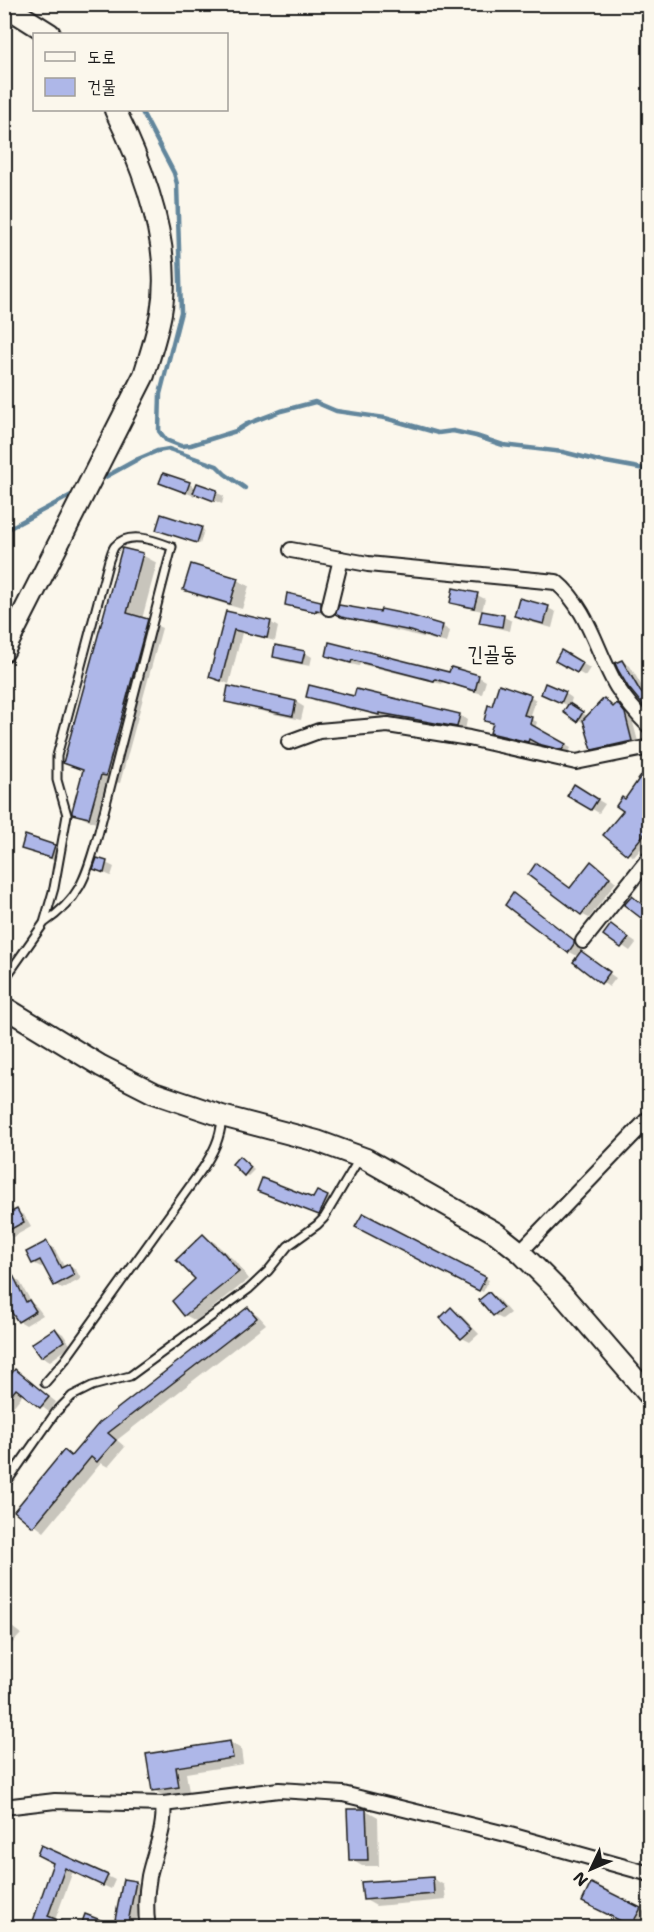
<svg xmlns="http://www.w3.org/2000/svg" width="654" height="1932" viewBox="0 0 654 1932" font-family="'Shantell Sans','Poor Story',sans-serif">
	<style>
		.shadow { fill: #0003 }
		.lines { fill: none; stroke-linecap: round; stroke-linejoin: round }
		.stream { stroke: #62869c; stroke-width: 4.5 }
		.building { fill: #aeb7e8; stroke: #1c1c1c; stroke-width: 1.5 }
		.service-casing { stroke: #1c1c1c; stroke-width: 11 }
		.minor-casing { stroke: #1c1c1c; stroke-width: 18 }
		.secondary-casing { stroke: #1c1c1c; stroke-width: 24 }
		.service { stroke: #fbf7ec; stroke-width: 7 }
		.minor { stroke: #fbf7ec; stroke-width: 14 }
		.secondary { stroke: #fbf7ec; stroke-width: 20 }
		.labels { text-anchor: middle; dominant-baseline: central; stroke-width: 6; stroke-linejoin: round; paint-order: stroke }
		.quarter-label { font-size: 21px; fill: #1c1c1c; stroke: #fbf7ec }
	</style>
	<rect width="100%" height="100%" fill="#fbf7ec"/>
	<filter id="ink" filterUnits="userSpaceOnUse"><feTurbulence type="fractalNoise" baseFrequency=".0167" numOctaves="2"/><feDisplacementMap in="SourceGraphic" scale="12" xChannelSelector="R" yChannelSelector="G"/><feConvolveMatrix kernelMatrix="1 2 1 2 8 2 1 2 1" color-interpolation-filters="sRGB"/></filter>
	<g filter="url(#ink)">
		<!-- shadow -->
		<g class="shadow">
			<polygon points="161,482 189,484 197,488 198,485 224,496 222,504 195,492 194,496"/>
			<polygon points="201,528 204,530 200,544 158,530"/>
			<polygon points="122,549 142,555 157,563 142,619 162,628 120,783 115,782 104,825 89,821 74,813 84,772 64,762"/>
			<polygon points="237,580 249,586 242,609 197,596 185,590"/>
			<polygon points="477,595 485,599 482,611 459,606 451,602"/>
			<polygon points="321,603 328,607 327,614 323,613 322,614 293,608 286,604"/>
			<polygon points="548,608 556,612 552,628 523,620 515,615"/>
			<polygon points="227,612 270,622 278,627 275,641 242,633 229,684 211,677"/>
			<polygon points="483,612 504,617 512,621 510,631 489,626 481,622"/>
			<polygon points="337,614 382,614 442,626 450,631 447,643 345,618"/>
			<polygon points="304,652 312,657 310,666 282,661 274,656"/>
			<polygon points="562,652 590,668 585,676 557,660"/>
			<polygon points="328,656 451,674 452,669 479,677 486,681 482,694 443,682 442,684 360,664 359,666 335,660"/>
			<polygon points="622,661 630,666 650,700 650,710"/>
			<polygon points="229,688 296,702 304,707 301,720 234,705 226,701"/>
			<polygon points="565,693 572,698 570,705 589,717 605,700 615,707 617,705 625,709 632,719 639,745 601,753 593,749 587,725 565,711 569,706 542,694"/>
			<polygon points="308,696 355,698 460,715 467,720 465,730 387,716 387,718 315,701"/>
			<polygon points="530,696 536,700 530,718 537,722 535,729 571,748 569,752 546,747 535,741 535,744 498,736 492,733 494,724 486,720"/>
			<polygon points="650,765 650,838 634,857 628,853 625,811"/>
			<polygon points="574,786 605,804 599,813 569,795"/>
			<polygon points="54,846 62,851 58,862 22,848"/>
			<polygon points="98,859 114,867 111,876 95,869"/>
			<polygon points="599,868 616,882 589,918 581,914 571,889"/>
			<polygon points="633,897 650,909 649,922 641,917"/>
			<polygon points="521,900 582,946 579,952 616,978 609,987 602,982 579,957 568,951"/>
			<polygon points="619,931 636,943 630,951 605,934"/>
			<polygon points="243,1160 254,1170 248,1176 244,1174"/>
			<polygon points="4,1193 15,1212 24,1215 31,1227 13,1237 4,1232"/>
			<polygon points="266,1194 314,1200 327,1197 334,1201 326,1218"/>
			<polygon points="363,1215 489,1280 483,1292 357,1227"/>
			<polygon points="203,1236 214,1242 234,1260 249,1279 196,1321 185,1315 174,1301 198,1279"/>
			<polygon points="47,1243 54,1248 65,1268 69,1266 76,1270 81,1279 62,1289 55,1284 45,1265 41,1267 33,1263"/>
			<polygon points="13,1277 20,1282 32,1303 37,1307 43,1315 26,1325 19,1321"/>
			<polygon points="489,1293 497,1298 510,1313 502,1319 494,1315"/>
			<polygon points="248,1309 258,1315 266,1324 117,1440 125,1447 108,1467 101,1463 44,1532 16,1511 72,1457"/>
			<polygon points="451,1309 459,1313 479,1334 470,1342 462,1338"/>
			<polygon points="55,1329 63,1334 71,1346 50,1361 42,1356"/>
			<polygon points="23,1376 56,1402 49,1412 24,1393 5,1417 4,1385"/>
			<polygon points="4,1621 21,1634 4,1652"/>
			<polygon points="230,1742 241,1749 243,1764 186,1773 189,1792 164,1796 153,1790 147,1755"/>
			<polygon points="366,1810 378,1817 379,1866 362,1866 350,1859"/>
			<polygon points="55,1863 107,1876 115,1880 111,1889 73,1871 55,1920 34,1923"/>
			<polygon points="432,1878 444,1885 446,1900 376,1906 364,1899"/>
			<polygon points="124,1881 136,1882 144,1887 135,1926 124,1924 116,1919"/>
			<polygon points="595,1908 640,1909 650,1915 650,1920 646,1928 635,1928"/>
			<polygon points="594,1922 602,1926 603,1928 589,1928"/>
		</g>
		<g class="lines">
			<!-- stream -->
			<g class="stream">
				<polyline points="141,110 174,173 177,184 181,312 160,394 159,431 166,440 181,446 191,445 236,431 247,424 281,411 315,402 336,411 385,418 438,433 453,431 476,436 503,445 563,452 595,460 650,470"/>
				<polyline points="98,481 138,459 157,451 169,449 217,466 225,474 245,488"/>
				<polyline points="4,531 77,492"/>
			</g>
		</g>
		<!-- building -->
		<g class="building">
			<polygon points="163,473 190,482 186,493 159,483"/>
			<polygon points="197,483 217,490 214,501 193,493"/>
			<polygon points="161,514 202,527 197,543 156,530"/>
			<polygon points="122,548 143,553 127,613 148,619 106,776 101,775 89,818 72,814 72,811 83,770 63,763"/>
			<polygon points="191,564 238,578 230,604 183,590"/>
			<polygon points="453,588 478,593 474,608 450,603"/>
			<polygon points="287,593 321,601 321,611 316,610 316,612 285,605"/>
			<polygon points="519,598 549,606 544,624 514,616"/>
			<polygon points="339,605 380,612 381,609 405,614 443,625 439,640 411,631 341,617 335,614"/>
			<polygon points="226,611 271,621 267,638 234,630 221,681 209,677"/>
			<polygon points="482,611 504,615 502,627 479,623"/>
			<polygon points="329,642 449,672 451,667 479,675 475,691 435,679 434,681 352,660 351,663 326,656"/>
			<polygon points="275,645 305,651 302,663 273,657"/>
			<polygon points="561,650 583,663 577,673 555,661"/>
			<polygon points="622,660 640,691 650,703 650,714 628,687 618,670 615,663"/>
			<polygon points="545,683 566,692 561,703 541,694"/>
			<polygon points="499,684 531,695 524,715 532,717 530,724 566,744 562,750 538,744 529,739 528,742 490,733 493,723 484,721 488,705 492,706"/>
			<polygon points="309,685 354,696 356,689 460,714 457,727 379,713 379,715 306,697"/>
			<polygon points="228,686 296,701 293,716 225,702"/>
			<polygon points="604,698 613,707 617,703 625,713 632,741 592,750 583,720"/>
			<polygon points="569,703 583,712 577,722 563,712"/>
			<polygon points="650,763 650,827 627,855 603,835 623,811 616,806 622,797 625,799"/>
			<polygon points="574,784 598,799 591,810 567,796"/>
			<polygon points="25,835 55,845 51,858 21,849"/>
			<polygon points="97,858 107,861 104,873 93,869"/>
			<polygon points="591,861 610,877 581,915 528,875 536,863 570,888"/>
			<polygon points="513,893 574,940 574,944 568,953 505,905"/>
			<polygon points="632,896 648,909 641,918 624,905"/>
			<polygon points="611,924 629,938 621,948 603,935"/>
			<polygon points="581,951 610,972 601,984 573,962"/>
			<polygon points="239,1156 251,1167 244,1176 232,1164"/>
			<polygon points="262,1178 313,1198 317,1191 328,1196 319,1215 257,1191"/>
			<polygon points="17,1209 24,1222 4,1233 4,1216"/>
			<polygon points="363,1213 486,1277 479,1291 355,1227"/>
			<polygon points="203,1234 222,1253 223,1252 239,1272 184,1316 172,1301 195,1279 176,1260"/>
			<polygon points="47,1241 61,1268 69,1264 74,1275 54,1286 40,1260 32,1264 26,1252"/>
			<polygon points="13,1275 26,1302 29,1300 36,1311 18,1322 4,1301 4,1280"/>
			<polygon points="489,1292 503,1308 493,1316 479,1300"/>
			<polygon points="248,1307 257,1318 108,1433 116,1440 97,1462 91,1457 33,1527 14,1511 64,1450 71,1456 99,1423"/>
			<polygon points="451,1307 472,1329 461,1339 440,1318"/>
			<polygon points="55,1328 64,1341 41,1357 31,1344"/>
			<polygon points="15,1369 49,1397 40,1408 16,1389 4,1404 4,1383"/>
			<polygon points="230,1741 233,1758 176,1767 179,1787 152,1791 146,1754"/>
			<polygon points="347,1809 366,1809 368,1860 349,1860"/>
			<polygon points="41,1845 108,1875 103,1886 65,1868 48,1916 77,1928 43,1928 32,1924 53,1863 37,1855"/>
			<polygon points="433,1877 434,1894 363,1900 361,1882"/>
			<polygon points="123,1879 136,1881 128,1923 115,1920"/>
			<polygon points="591,1883 641,1908 631,1926 582,1902"/>
			<polygon points="85,1914 116,1926 116,1928 80,1928"/>
		</g>
		<g class="lines">
			<!-- service casing -->
			<g class="service-casing">
				<g id="service">
					<path d="M4,980l40,-57 10,-35 13,-73 -10,-35v-24l52,-196c2,-4 3,-11 6,-14 14,-16 41,-5 57,1l-74,288c-12,41 -17,63 -54,88"/>
					<path d="M45,1383l20,-23 138,-192c11,-17 17,-29 19,-49"/>
					<polyline points="4,1486 56,1412 72,1396 92,1386 130,1376 249,1289 268,1271 288,1246 317,1225 324,1218 359,1159"/>
				</g>
			</g>
			<!-- minor casing -->
			<g class="minor-casing">
				<g id="minor">
					<path d="M291,550l77,14 188,18c32,26 41,71 61,105 9,14 21,28 33,40"/>
					<polyline points="329,608 341,559"/>
					<polyline points="289,742 319,731 388,725 469,738 576,762 650,747"/>
					<polyline points="583,941 650,857"/>
					<polyline points="520,1252 650,1117"/>
					<polyline points="4,1807 55,1801 163,1804 279,1790 343,1794 510,1835 650,1874"/>
					<path d="M148,1928c-3,-17 -2,-35 1,-52 5,-24 17,-47 14,-72"/>
				</g>
			</g>
			<!-- secondary casing -->
			<g class="secondary-casing">
				<g id="secondary">
					<polyline points="4,5 50,34"/>
					<path d="M4,651l140,-276c6,-20 13,-40 17,-62 12,-66 -17,-144 -46,-203"/>
					<polyline points="4,1007 101,1066 154,1093 222,1116 317,1141 366,1159 496,1233 520,1252 562,1294 650,1396"/>
				</g>
			</g>
			<!-- service -->
			<use href="#service" class="service"/>
			<!-- minor -->
			<use href="#minor" class="minor"/>
			<!-- secondary -->
			<use href="#secondary" class="secondary"/>
		</g>
	</g>
	<g class="labels">
		<!-- quarter labels -->
		<g class="quarter-label">
			<text x="492" y="654">긴골동</text>
		</g>
	</g>
	<!-- margin -->
	<rect width="654" height="1932" fill="none" stroke="#fbf7ec" stroke-width="24"/>
	<rect x="12" y="12" width="630" height="1908" fill="none" stroke="#1c1c1c" stroke-width="2" filter="url(#ink)"/>
	<!-- legend -->
	<rect x="33" y="33" width="195" height="78" fill="#fbf7ec" stroke="#a29f99" stroke-width="1.5"/>
	<rect x="45" y="52" width="30" height="9" fill="#fbf7ec" stroke="#a29f99" stroke-width="1.5"/>
	<text x="87" y="63" font-size="18" fill="#1c1c1c">도로</text>
	<rect x="45" y="78" width="30" height="18" fill="#aeb7e8" stroke="#a29f99" stroke-width="1.5"/>
	<text x="87" y="93" font-size="18" fill="#1c1c1c">건물</text>
	<!-- north arrow -->
	<g transform="translate(591 1869) rotate(226)" stroke="#fbf7ec" stroke-width="4.5" paint-order="stroke">
	<path d="M0-4.5L10 22L0 15L-10 22Z" fill="#1c1c1c"/>
	<text y="-9" font-size="16" font-weight="bold" text-anchor="middle" fill="#1c1c1c">N</text>
	</g>
</svg>
